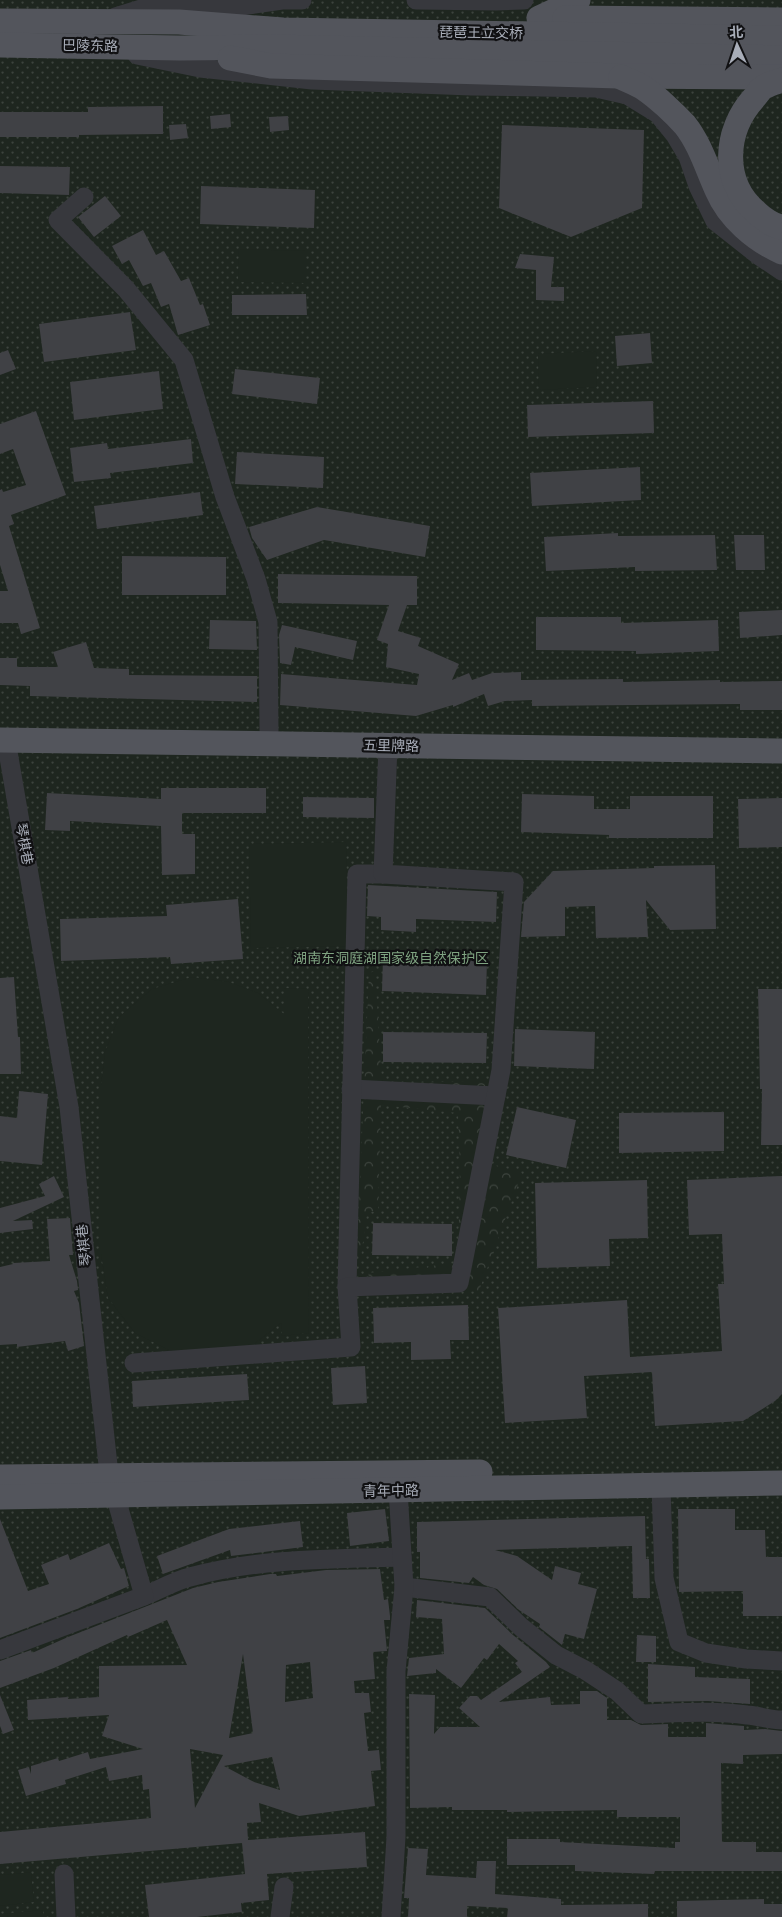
<svg xmlns="http://www.w3.org/2000/svg" width="782" height="1917" viewBox="0 0 782 1917" font-family="Signika,'Noto Sans SC',sans-serif">
	<style>
		.grass { fill: url(#grass-dots) }
		.forest { fill: url(#forest-crowns) }
		.garden { fill: #1e261f }
		.building { fill: #404145; fill-rule: evenodd }
		.lines { fill: none; stroke-linecap: round; stroke-linejoin: round }
		.minor { stroke: #37383d; stroke-width: 19 }
		.major { stroke: #53555c; stroke-width: 25 }
		.labels { text-anchor: middle; dominant-baseline: central; stroke-width: 4.5; stroke-linejoin: round; paint-order: stroke }
		.street-label { font-size: 14px; fill: #a8adb8; stroke: #111113 }
		.park-label { font-size: 14px; fill: #7fa381; stroke: #111113 }
	</style>
	<defs>
		<pattern id="grass-dots" width="8" height="8" patternUnits="userSpaceOnUse" patternTransform="scale(1.25)"><rect width="8" height="8" fill="#1e261f"/><path d="M2 2h.1M6 6h.1" fill="none" stroke="#3c433d" stroke-width="1.8" stroke-linecap="round"/></pattern>
		<pattern id="forest-crowns" width="20" height="18" patternUnits="userSpaceOnUse" patternTransform="scale(1.25)"><rect width="20" height="18" fill="#1e261f"/><path d="M2 6a3 3 0 1 1 6 0M12 15a3 3 0 1 1 6 0" fill="none" stroke="#3c433d"/></pattern>
	</defs>
	<rect width="100%" height="100%" fill="#161618"/>
	<!-- grass -->
	<rect class="grass" x="0" y="0" width="782" height="1917"/>
	<!-- forest -->
	<polygon class="forest" points="375,971 382,1084 496,1080 492,1164 522,1173 479,1291 374,1295 368,1273 458,1263 460,1168 458,1113 381,1105 378,1212 367,1212 360,1264 357,1251 369,973"/>
	<!-- garden -->
	<g class="garden">
		<polygon points="239,249 306,251 306,283 238,282"/>
		<polygon points="596,351 597,387 539,390 538,354"/>
		<polygon points="346,842 348,946 251,948 249,844"/>
		<polygon points="192,977 229,982 258,993 284,1014 284,988 308,989 309,1333 282,1336 281,1323 254,1344 215,1351 169,1350 135,1333 108,1298 101,1254 101,1085 105,1052 119,1017 152,989"/>
		<polygon points="31,1872 34,1902 0,1906 0,1875"/>
		<polygon points="43,1910 43,1917 0,1917 0,1914"/>
	</g>
	<!-- building -->
	<g class="building">
		<polygon points="163,106 163,134 79,135 79,137 0,137 0,112 88,112 88,107"/>
		<polygon points="230,114 231,127 211,129 210,116"/>
		<polygon points="288,116 289,130 270,132 269,117"/>
		<polygon points="186,124 188,138 170,140 169,125"/>
		<polygon points="502,125 644,130 642,208 571,237 499,208"/>
		<polygon points="0,166 70,167 69,195 0,193"/>
		<polygon points="201,186 315,190 314,228 200,224"/>
		<polygon points="105,196 121,216 94,237 78,217"/>
		<polygon points="143,230 156,255 164,251 181,281 189,278 200,305 203,304 210,325 178,335 169,304 161,307 151,283 143,286 129,260 122,264 112,246"/>
		<polygon points="520,254 554,257 551,287 564,287 564,301 536,300 536,270 515,268"/>
		<polygon points="306,294 307,315 232,315 232,295"/>
		<polygon points="130,312 136,350 44,362 39,324"/>
		<polygon points="650,333 652,363 617,366 615,336"/>
		<polygon points="8,350 16,369 0,375 0,353"/>
		<polygon points="235,369 320,378 317,404 232,394"/>
		<polygon points="159,371 163,409 74,420 70,382"/>
		<polygon points="653,401 654,433 528,437 527,405"/>
		<polygon points="36,411 66,495 11,515 14,524 9,526 40,628 21,634 18,623 0,623 0,591 8,591 0,565 0,490 2,489 3,492 26,485 13,449 0,454 0,424"/>
		<polygon points="191,439 193,463 110,473 111,478 74,482 70,448 107,443 108,449"/>
		<polygon points="237,452 324,457 323,488 235,484"/>
		<polygon points="640,467 641,500 532,506 530,473"/>
		<polygon points="200,492 203,515 97,529 94,506"/>
		<polygon points="317,507 430,526 425,557 324,540 267,560 252,538 249,527"/>
		<polygon points="618,533 618,536 715,535 717,570 635,571 635,567 546,571 544,537"/>
		<polygon points="734,535 764,535 765,570 736,570"/>
		<polygon points="122,556 226,557 226,595 122,595"/>
		<polygon points="278,574 417,576 417,605 407,605 398,631 421,638 418,646 459,664 452,680 469,673 472,680 492,673 521,672 521,680 623,679 623,682 720,680 720,682 782,681 782,710 740,710 740,704 532,706 532,700 505,701 488,706 484,694 453,707 453,705 416,716 280,705 281,674 417,685 419,674 386,667 388,644 377,640 389,605 278,603"/>
		<polygon points="782,610 782,635 740,638 739,612"/>
		<polygon points="536,617 621,617 621,623 718,620 719,651 636,654 636,651 536,650"/>
		<polygon points="210,620 256,621 257,650 209,649"/>
		<polygon points="282,625 357,641 353,660 295,647 291,665 280,663 279,635"/>
		<polygon points="86,642 94,668 129,669 129,675 257,676 257,702 30,696 30,686 0,685 0,658 17,658 17,667 58,667 53,652"/>
		<polygon points="161,788 266,788 266,813 182,813 182,834 195,834 195,874 162,875 161,826 70,821 70,831 45,830 47,793 161,799"/>
		<polygon points="522,794 594,796 594,809 630,809 630,796 713,796 713,838 609,838 609,835 521,832"/>
		<polygon points="303,797 374,798 374,818 303,817"/>
		<polygon points="782,798 782,847 739,848 738,799"/>
		<polygon points="715,865 716,929 670,930 646,900 648,937 596,938 595,906 565,907 565,936 521,937 524,902 553,871 654,868 654,866"/>
		<polygon points="368,885 497,892 496,922 416,919 416,932 381,930 381,917 367,916"/>
		<polygon points="238,899 243,959 171,964 170,957 61,961 60,919 167,916 166,905"/>
		<polygon points="383,958 487,961 486,995 382,991"/>
		<polygon points="14,977 18,1037 20,1037 21,1074 0,1074 0,978"/>
		<polygon points="758,989 782,989 782,1145 761,1145 762,1089 760,1089"/>
		<polygon points="515,1029 595,1032 594,1069 514,1066"/>
		<polygon points="383,1032 487,1033 486,1063 383,1062"/>
		<polygon points="19,1091 48,1094 42,1165 0,1161 0,1116 17,1118"/>
		<polygon points="517,1107 576,1120 566,1168 506,1155"/>
		<polygon points="724,1112 724,1151 619,1153 619,1113"/>
		<polygon points="54,1176 64,1197 13,1221 32,1220 33,1229 0,1233 0,1208 45,1196 39,1184"/>
		<polygon points="782,1176 782,1394 775,1401 743,1421 655,1426 652,1372 584,1376 587,1418 505,1423 498,1308 627,1300 630,1357 722,1351 718,1284 724,1284 722,1234 689,1235 687,1180"/>
		<polygon points="647,1180 648,1238 609,1239 610,1266 537,1268 535,1183"/>
		<polygon points="70,1218 73,1255 69,1255 77,1281 78,1290 74,1291 79,1303 84,1346 68,1351 65,1341 17,1347 17,1344 0,1345 0,1267 13,1264 13,1263 50,1261 47,1219"/>
		<polygon points="373,1223 452,1224 452,1256 372,1255"/>
		<polygon points="468,1305 469,1340 450,1340 451,1359 411,1360 411,1342 374,1343 373,1308"/>
		<polygon points="365,1366 367,1403 333,1405 331,1368"/>
		<polygon points="247,1374 249,1400 133,1407 132,1381"/>
		<polygon points="385,1509 389,1541 350,1546 347,1513"/>
		<polygon points="678,1509 735,1509 735,1530 765,1530 766,1557 782,1557 782,1616 743,1616 743,1591 679,1592"/>
		<polygon points="645,1516 646,1559 649,1559 650,1598 633,1598 632,1546 495,1550 517,1556 552,1580 555,1566 581,1573 578,1584 597,1589 584,1639 565,1634 562,1645 539,1627 540,1624 519,1610 497,1589 484,1585 473,1577 469,1583 420,1578 420,1552 417,1552 417,1522"/>
		<polygon points="0,1519 28,1591 49,1584 41,1565 68,1554 70,1560 109,1543 121,1569 124,1568 129,1586 77,1609 0,1638"/>
		<polygon points="300,1521 303,1547 231,1556 230,1550 163,1574 157,1556 229,1529"/>
		<path d="M380,1569l4,31 4,-1 2,17v4h-6l3,31 -14,1 2,27 -21,2 1,12h14l2,19 -7,1 4,38 11,-1 2,20 -10,1 4,35 -76,10 -40,-13 2,19 -14,1 1,17 117,-8 2,35 -100,7 2,26 -28,3 1,9 -45,5h-48l-4,-32 100,-11 -3,-31 -242,21v-32l151,-14 -2,-29 -6,1 -1,-15 -33,6 -3,-14 -41,13 1,4 -40,12 -8,-26 11,-3 2,7v-8l27,-8 1,3 29,-9 2,7 53,-10 -41,-13 7,-21 -81,5 -1,-20 41,-3v2l31,-2v-31l88,-1 -20,-45 -39,17 -1,-2 -73,33 -54,20v-27l31,-11 1,3 36,-16 125,-49 25,-6 52,-8h6l1,2 49,-6zM243,1654l10,79 -24,5zM310,1662l3,36 -28,4 1,-37zM190,1749l33,6 -28,53zM272,1757l8,33 -26,-8 -30,-16z"/>
		<polygon points="417,1600 485,1608 513,1635 546,1662 550,1667 499,1702 550,1697 551,1705 580,1704 580,1691 597,1691 607,1698 607,1720 631,1720 641,1725 668,1724 668,1737 706,1737 706,1723 744,1726 744,1730 765,1729 782,1731 782,1754 743,1755 743,1764 721,1763 722,1842 756,1842 756,1852 782,1852 782,1871 655,1871 654,1874 575,1871 575,1865 507,1865 507,1839 560,1839 560,1842 675,1848 675,1842 680,1842 680,1817 617,1817 617,1810 507,1812 507,1810 452,1810 452,1807 410,1808 409,1694 435,1695 434,1734 440,1727 480,1727 459,1708 470,1696 477,1696 481,1700 522,1672 515,1663 518,1661 499,1644 487,1660 484,1658 461,1688 436,1669 436,1673 407,1676 409,1658 444,1654 442,1619 416,1617"/>
		<polygon points="637,1635 656,1636 656,1662 636,1662"/>
		<polygon points="648,1664 695,1667 695,1677 750,1679 750,1704 708,1701 648,1702"/>
		<polygon points="0,1695 14,1730 3,1734 0,1726"/>
		<polygon points="408,1848 428,1849 426,1875 476,1878 477,1861 496,1861 495,1894 561,1899 561,1905 648,1904 648,1917 507,1917 508,1908 467,1906 467,1917 408,1917 409,1898 404,1898"/>
		<polygon points="764,1899 764,1904 782,1904 782,1917 677,1917 677,1901"/>
	</g>
	<g class="lines">
		<!-- minor -->
		<g class="minor">
			<polyline points="416,0 496,1 524,0"/>
			<polyline points="115,17 141,9 228,8 282,0 302,0"/>
			<polyline points="137,55 200,68 312,80 471,86 596,88 627,95 658,114 675,135 688,157 698,186 715,221 758,255 782,271"/>
			<polyline points="84,197 58,220 126,289 184,360 225,497 256,579 268,622 269,731"/>
			<polyline points="351,1089 496,1096"/>
			<polyline points="347,1287 357,874 383,874"/>
			<polyline points="134,1363 351,1347 347,1287 459,1283 501,1070 514,882 383,874 388,746"/>
			<polyline points="661,1486 664,1578 679,1642 706,1653 746,1659 782,1661"/>
			<path d="M404,1587l86,10 31,30 35,28 29,15 32,21 24,23c35,-1 72,-4 106,1 13,1 22,5 35,5"/>
			<path d="M144,1596c15,-6 30,-15 46,-19 69,-19 141,-18 212,-20"/>
			<polyline points="0,1650 144,1596 109,1474 69,1107 6,740"/>
			<polyline points="64,1874 66,1917"/>
			<polyline points="280,1917 284,1887"/>
			<polyline points="391,1917 396,1837 396,1671 404,1587 398,1490"/>
		</g>
		<!-- major -->
		<g class="major">
			<polyline points="539,18 578,0"/>
			<polyline points="565,18 782,20"/>
			<polyline points="0,21 179,22 283,30 782,38"/>
			<polyline points="0,45 180,48 273,47 782,58"/>
			<polyline points="230,58 271,66 619,76 782,77"/>
			<path d="M621,77c8,4 17,7 24,12 12,8 30,25 40,36 15,19 22,43 32,65 12,28 38,50 65,62"/>
			<path d="M782,80c-6,2 -13,4 -18,7 -4,2 -7,8 -10,11 -30,33 -33,84 2,114 6,6 17,14 26,15"/>
			<polyline points="0,740 782,751"/>
			<polyline points="0,1477 480,1472"/>
			<polyline points="0,1497 782,1483"/>
		</g>
	</g>
	<g class="labels">
		<!-- street labels -->
		<g class="street-label">
			<text transform="translate(481 33) rotate(1)">琵琶王立交桥</text>
			<text transform="translate(90 46) rotate(1)">巴陵东路</text>
			<text transform="translate(391 746) rotate(1)">五里牌路</text>
			<text transform="translate(24 844) rotate(80)">琴棋巷</text>
			<text transform="translate(84 1245) rotate(-96)">琴棋巷</text>
			<text transform="translate(391 1491) rotate(-1)">青年中路</text>
		</g>
		<!-- park labels -->
		<g class="park-label">
			<text x="391" y="958">湖南东洞庭湖国家级自然保护区</text>
		</g>
	</g>
	<!-- north arrow -->
	<g transform="translate(737 45) rotate(357)" stroke="#111113" stroke-width="4" paint-order="stroke">
	<path d="M0-4L9 19L0 12L-9 19Z" fill="#a8adb8"/>
	<text y="-8" font-size="14" font-weight="bold" text-anchor="middle" fill="#a8adb8">北</text>
	</g>
</svg>
